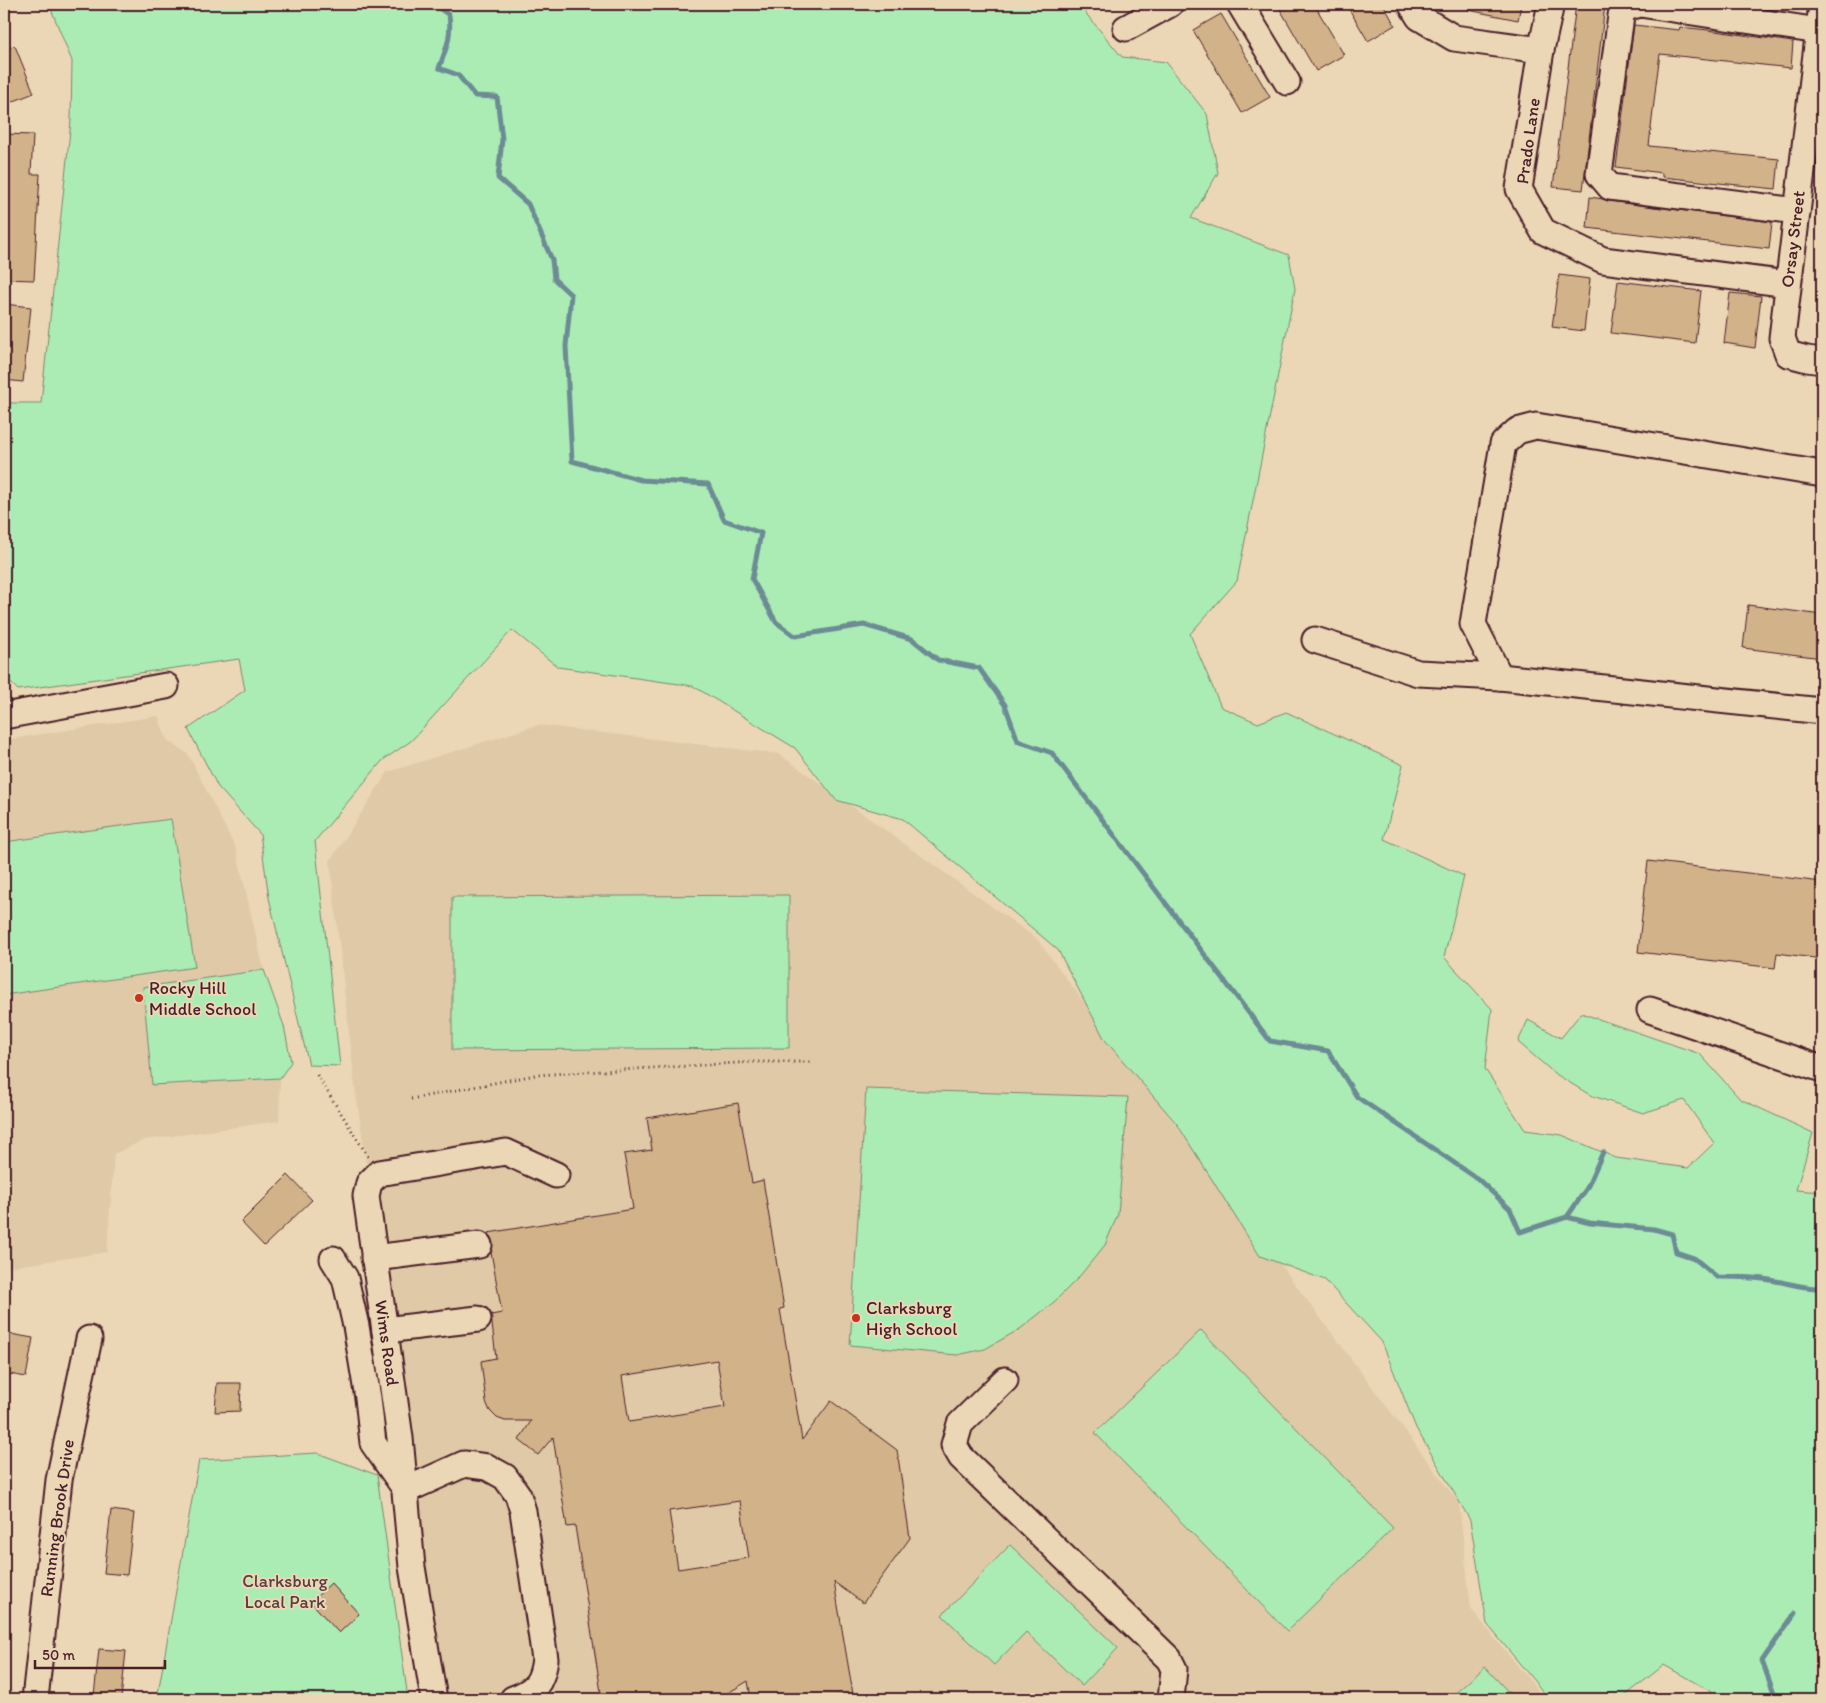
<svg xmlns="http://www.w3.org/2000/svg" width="1826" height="1703" viewBox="0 0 1826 1703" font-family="Itim,sans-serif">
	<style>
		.built { fill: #e0c9a6 }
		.green { fill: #abecb5; stroke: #7a8670 }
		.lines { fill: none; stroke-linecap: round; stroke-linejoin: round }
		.stream { stroke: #6c8b95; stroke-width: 5 }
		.building { fill: #d1b289; stroke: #4a1f2b; fill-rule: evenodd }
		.minor-casing { stroke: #4a1f2b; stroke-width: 29 }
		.path { stroke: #4a1f2b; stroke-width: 3; stroke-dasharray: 1 4; stroke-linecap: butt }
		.minor { stroke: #ebd7b5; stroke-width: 25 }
		.poi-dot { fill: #c8321e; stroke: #ebd7b5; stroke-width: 2 }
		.labels { text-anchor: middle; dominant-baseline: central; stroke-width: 4; stroke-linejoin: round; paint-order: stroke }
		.street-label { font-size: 18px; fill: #4a1f2b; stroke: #ebd7b5 }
		.poi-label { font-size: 18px; fill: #4a1f2b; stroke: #ebd7b5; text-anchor: start }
		.park-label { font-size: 18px; fill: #593e40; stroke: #ebd7b5 }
	</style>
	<rect width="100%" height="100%" fill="#ebd7b5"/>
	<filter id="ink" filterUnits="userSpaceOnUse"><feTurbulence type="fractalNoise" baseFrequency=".02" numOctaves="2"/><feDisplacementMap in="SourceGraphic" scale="10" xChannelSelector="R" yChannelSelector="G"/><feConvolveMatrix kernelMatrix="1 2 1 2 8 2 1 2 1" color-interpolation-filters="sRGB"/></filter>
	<g filter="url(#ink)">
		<!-- built -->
		<g class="built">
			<polygon points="158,716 167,740 188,754 236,849 264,970 284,1026 291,1062 280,1079 279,1121 144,1140 114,1154 107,1252 4,1268 4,740"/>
			<polygon points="538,725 779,754 1036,938 1459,1503 1471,1609 1545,1699 443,1699 355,1086 330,861 388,772"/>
		</g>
		<!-- green -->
		<g class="green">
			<polygon points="49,4 1078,4 1122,57 1166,62 1207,114 1218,173 1191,218 1289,255 1295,289 1237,581 1190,634 1221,707 1258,723 1286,712 1403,765 1384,839 1464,876 1444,957 1492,1009 1485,1069 1525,1130 1562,1135 1616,1158 1688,1168 1714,1143 1684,1100 1643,1113 1590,1095 1554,1073 1518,1042 1528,1020 1561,1038 1581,1013 1700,1054 1740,1099 1813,1133 1796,1190 1822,1192 1822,1699 1713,1699 1710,1691 1664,1665 1625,1696 1623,1699 1549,1699 1487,1624 1470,1520 1416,1428 1382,1342 1325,1280 1260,1256 1177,1124 1105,1040 1058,950 903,819 836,800 795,748 693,686 558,667 512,630 411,741 383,760 315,841 340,1066 309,1065 269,898 260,834 218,787 188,729 245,690 239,659 18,690 4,676 4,403 41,403 71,121 72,61"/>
			<polygon points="171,819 195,967 4,995 4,842"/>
			<polygon points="789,895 789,1048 452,1050 452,897"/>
			<polygon points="264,970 284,1026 291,1062 280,1078 152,1085 143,987"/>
			<polygon points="866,1089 1128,1097 1118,1214 1105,1245 1078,1278 1054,1302 1020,1329 985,1349 957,1355 850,1345"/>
			<polygon points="1201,1330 1393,1528 1287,1631 1095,1433"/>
			<polygon points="317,1453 377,1475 408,1699 157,1699 199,1460"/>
			<polygon points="1010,1545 1118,1648 1082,1686 1026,1632 994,1665 942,1615"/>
			<polygon points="1485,1667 1515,1699 1449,1699"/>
		</g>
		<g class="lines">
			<!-- stream -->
			<g class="stream">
				<path d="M433,4l16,11c3,21 -3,34 -10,53l19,7 17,21 22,1 5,42 -4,39 30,26 24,56 2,19 17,16 -5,51 6,115 69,19 67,4 16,36 37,13 -9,46 24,43 19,14 69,-11 48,14 26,21 41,8 26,37 13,36 34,12 218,288 58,10 29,46 121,82 32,30 10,23 47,-15 23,6 64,6 18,5 4,18 18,6 23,19c20,0 39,0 59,4 16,3 30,8 46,7"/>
				<polyline points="1567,1217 1587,1188 1603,1152"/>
				<polyline points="1776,1699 1762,1661 1795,1613"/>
			</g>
		</g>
		<!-- building -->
		<g class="building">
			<polygon points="1277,4 1314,4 1344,55 1316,71"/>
			<polygon points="1346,4 1383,4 1395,25 1368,41"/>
			<polygon points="1469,4 1521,4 1518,20 1468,10"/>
			<polygon points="1576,4 1605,5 1583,190 1553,187"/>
			<polygon points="1221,14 1270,97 1242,113 1193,30"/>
			<polygon points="1634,25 1679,30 1680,27 1708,30 1793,42 1791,68 1660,54 1656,84 1649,146 1779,159 1776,189 1662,177 1662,173 1616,167"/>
			<polygon points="15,46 34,93 4,105 4,48"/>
			<polygon points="4,134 33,135 31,174 40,174 34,280 4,279"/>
			<polygon points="1590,197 1603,199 1608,201 1772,222 1769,249 1587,228"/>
			<polygon points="1559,275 1590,279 1584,331 1552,327"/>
			<polygon points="1618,281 1701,291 1695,343 1611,333"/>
			<polygon points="1730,293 1761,296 1755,348 1724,343"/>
			<polygon points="4,304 31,307 23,382 4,380"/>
			<polygon points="1748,605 1822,615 1822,658 1743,648"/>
			<polygon points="1648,861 1822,882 1822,959 1777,953 1775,968 1638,952"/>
			<path d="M738,1103l14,80 11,-3 21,128 -4,1 22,131 29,-39 66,49 13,88 -47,65 -29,-21 19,112 -35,5h-67l-3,-18 -30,18h-35l-3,-5 -38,5h-40l-27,-173 -8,1 -14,-90 -15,18 -19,-15 12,-19h-26l-8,-3 -7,-7 -4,-9 -5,-41 15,-3 -5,-43 11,-2 -11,-61 2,-9 -5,-10 145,-24 -9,-55 28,-4 -5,-32zM717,1360l8,47 -96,15 -7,-46zM740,1501l9,57 -71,11 -9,-58z"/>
			<polygon points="288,1175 312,1200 264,1246 241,1222"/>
			<polygon points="5,1333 33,1338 26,1377 4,1373"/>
			<polygon points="217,1383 241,1383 240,1411 215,1412"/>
			<polygon points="111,1510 134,1513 127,1575 104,1573"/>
			<polygon points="331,1583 359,1614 339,1633 311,1602"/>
			<polygon points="99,1649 126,1651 121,1699 94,1696"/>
		</g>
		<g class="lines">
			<!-- minor casing -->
			<g class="minor-casing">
				<g id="minor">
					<polyline points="1240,4 1287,82"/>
					<polyline points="1411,4 1419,17 1454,38 1541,50"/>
					<polyline points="1551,4 1541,50 1519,189 1543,231 1603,260 1788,284"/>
					<polyline points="1822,4 1782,338 1788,354 1807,359 1822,361"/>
					<polyline points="1126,28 1170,4"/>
					<polyline points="1797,211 1610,187 1599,174 1622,9 1640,4 1819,31"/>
					<polyline points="1315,640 1418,673 1500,677 1822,711"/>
					<polyline points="1500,677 1473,624 1503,444 1517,431 1536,426 1822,474"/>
					<polyline points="4,716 166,686"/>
					<polyline points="1650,1010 1822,1069"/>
					<polyline points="374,1258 479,1245"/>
					<path d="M333,1259l12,19 11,48 12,72 5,45 33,47 58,-26 23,3 18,10 13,18 5,16 22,148c-3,24 -10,32 -32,40"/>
					<polyline points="385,1330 478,1319"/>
					<polyline points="1005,1380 960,1424 954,1445 961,1457 1169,1659 1174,1669 1171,1699"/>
					<polyline points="35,1699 59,1480 89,1339"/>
					<polyline points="434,1699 412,1567 400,1438 366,1196 369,1183 379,1173 506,1152 556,1175"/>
				</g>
			</g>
			<!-- path -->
			<g class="path">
				<polyline points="317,1075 369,1158"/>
				<polyline points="411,1099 535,1075 754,1062 812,1062"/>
			</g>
			<!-- minor -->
			<use href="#minor" class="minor"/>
		</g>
	</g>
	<!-- markers -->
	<g class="poi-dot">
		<circle cx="139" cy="998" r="5"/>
		<circle cx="856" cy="1318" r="5"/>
	</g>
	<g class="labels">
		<!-- street labels -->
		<g class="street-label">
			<text transform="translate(1528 141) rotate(-82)">Prado Lane</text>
			<text transform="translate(1793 239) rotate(-83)">Orsay Street</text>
			<text transform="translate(387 1343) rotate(82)">Wims Road</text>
			<text transform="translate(57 1518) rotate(-82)">Running Brook Drive</text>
		</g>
		<!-- poi labels -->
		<g class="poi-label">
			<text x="149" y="988">Rocky Hill<tspan x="149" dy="21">Middle School</tspan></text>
			<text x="866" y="1308">Clarksburg<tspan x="866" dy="21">High School</tspan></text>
		</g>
		<!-- park labels -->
		<g class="park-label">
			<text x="285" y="1581">Clarksburg<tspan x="285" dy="21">Local Park</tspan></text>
		</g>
	</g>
	<!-- margin -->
	<rect width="1826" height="1703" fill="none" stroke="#ebd7b5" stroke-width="20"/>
	<rect x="10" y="10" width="1806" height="1683" fill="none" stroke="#4a1f2b" stroke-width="2" filter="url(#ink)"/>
	<!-- scale -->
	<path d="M35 1660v8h130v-8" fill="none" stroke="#4a1f2b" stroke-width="2.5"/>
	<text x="42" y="1660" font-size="15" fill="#4a1f2b" stroke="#ebd7b5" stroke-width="4" paint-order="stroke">50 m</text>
</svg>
